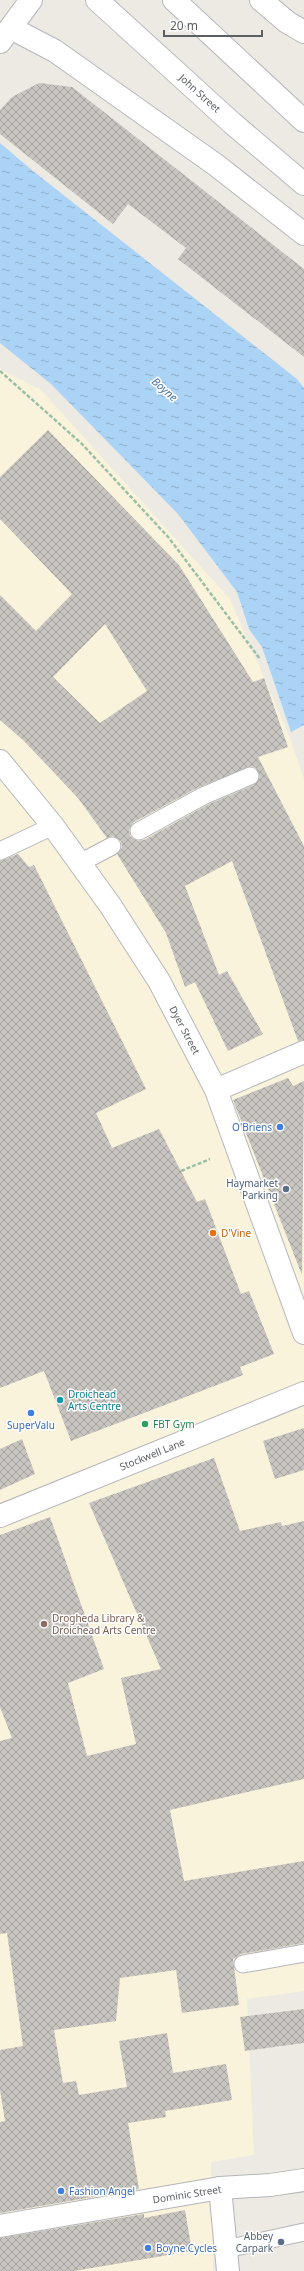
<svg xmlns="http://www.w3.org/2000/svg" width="304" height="2271" viewBox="0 0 304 2271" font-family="'Noto Sans',sans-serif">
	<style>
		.commercial { fill: #faf3db }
		.water { fill: url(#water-ripples) }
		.building { fill: url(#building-cross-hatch); fill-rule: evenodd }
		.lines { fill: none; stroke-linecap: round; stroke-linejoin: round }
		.lane-casing { stroke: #b4b5b9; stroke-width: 19 }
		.street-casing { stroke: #b4b5b9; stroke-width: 24 }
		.secondary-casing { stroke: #b5b7bc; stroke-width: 24 }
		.path { stroke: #9bbfa6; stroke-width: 2.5; stroke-dasharray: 4 2; stroke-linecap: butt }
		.lane { stroke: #fff; stroke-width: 17 }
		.street { stroke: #fff; stroke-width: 22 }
		.secondary { stroke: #fff; stroke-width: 22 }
		.shop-dot { fill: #3f7fe0; stroke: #fff; stroke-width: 1.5 }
		.service-dot { fill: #5c6f8a; stroke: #fff; stroke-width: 1.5 }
		.food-dot { fill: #e8710a; stroke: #fff; stroke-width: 1.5 }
		.culture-dot { fill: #0f9aa8; stroke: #fff; stroke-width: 1.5 }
		.leisure-dot { fill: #2e9e5b; stroke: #fff; stroke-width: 1.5 }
		.education-dot { fill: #8d6e63; stroke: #fff; stroke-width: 1.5 }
		.labels { text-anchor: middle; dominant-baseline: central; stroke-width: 3; stroke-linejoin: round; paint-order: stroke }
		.street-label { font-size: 10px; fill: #5b5e62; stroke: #fff }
		.shop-label { font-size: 10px; fill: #366cbe; stroke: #fff; text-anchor: start }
		.service-label { font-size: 10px; fill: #4e5e75; stroke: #fff; text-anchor: end }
		.food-label { font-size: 10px; fill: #c56008; stroke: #fff; text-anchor: start }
		.culture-label { font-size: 10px; fill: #0d838f; stroke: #fff; text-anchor: start }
		.leisure-label { font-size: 10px; fill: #27864d; stroke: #fff; text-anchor: start }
		.education-label { font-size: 10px; fill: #785e54; stroke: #fff; text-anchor: start }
		.water-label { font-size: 11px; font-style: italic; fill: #4a75a5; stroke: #fff }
	</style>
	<defs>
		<pattern id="water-ripples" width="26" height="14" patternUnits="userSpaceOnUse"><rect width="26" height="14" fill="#abd3f5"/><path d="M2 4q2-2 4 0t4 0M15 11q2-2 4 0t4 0" fill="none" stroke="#8eaeca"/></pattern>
		<pattern id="building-cross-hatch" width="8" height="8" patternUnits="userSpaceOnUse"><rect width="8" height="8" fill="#c8c5c0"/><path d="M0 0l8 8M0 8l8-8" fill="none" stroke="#a5a39f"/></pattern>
	</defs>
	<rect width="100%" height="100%" fill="#eceae3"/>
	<!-- commercial -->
	<polygon class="commercial" points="0,369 41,390 230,599 290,738 304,779 304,1991 247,1999 254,2155 211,2162 213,2271 0,2271"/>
	<!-- water -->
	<polygon class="water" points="0,143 33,171 297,379 304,388 304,725 291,732 262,647 249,629 237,592 178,514 51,384 0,343"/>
	<!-- building -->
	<g class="building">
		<polygon points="39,83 72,87 304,269 304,357 178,259 186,248 128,204 113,224 0,134 0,110 12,97"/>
		<path d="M48,430l131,135 74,117 11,-4 24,69 -30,10 46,89v194l-6,1 -66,-180 -47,25 34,89 8,-4 36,63 -35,17 -33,-69 -10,5 -19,-54 -49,-79 5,-7 -1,-6 -8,-5 -6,2 -29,-40 -54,-57 -24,-21v-125l36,36 36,-37 -72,-75v-42zM105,624l42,67 -47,32 -47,-46zM252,766l4,2 4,9 -6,8 -47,20 -63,35 -6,1 -8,-5 -1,-6 5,-8 65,-35z"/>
		<polygon points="18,854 29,867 34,865 146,1089 96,1113 112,1148 159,1129 197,1202 205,1199 241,1294 249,1291 274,1354 240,1367 243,1375 71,1441 44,1371 0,1388 0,861"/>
		<polygon points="288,1078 293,1086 304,1081 302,1275 233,1100"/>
		<polygon points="304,1428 304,1470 275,1479 263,1441"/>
		<polygon points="22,1439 35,1474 0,1490 0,1449"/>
		<polygon points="214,1458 240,1531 281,1522 282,1526 304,1521 304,1779 170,1810 184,1881 304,1861 304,1943 241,1954 233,1959 239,2005 182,2013 176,1970 120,1978 116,2021 54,2030 63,2083 76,2081 79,2095 127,2087 119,2041 167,2033 173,2073 226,2064 232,2100 165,2111 166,2117 128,2123 139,2189 0,2213 0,2122 5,2121 0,2090 0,2050 23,2046 7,1933 0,1934 0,1741 12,1738 0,1707 0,1535 50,1517 104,1669 68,1683 87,1756 136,1744 121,1678 161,1669 89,1503"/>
		<polygon points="304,2009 304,2043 245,2051 240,2017"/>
		<polygon points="185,2210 192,2251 74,2271 0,2271 0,2238 144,2214 144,2218"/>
	</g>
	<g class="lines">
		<!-- lane casing -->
		<g class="lane-casing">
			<g id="lane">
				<polyline points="139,831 203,796 250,776"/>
				<polyline points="0,851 53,826"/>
				<polyline points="80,863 112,846"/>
				<polyline points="243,1964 304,1953"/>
				<polyline points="226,2249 304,2232"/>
			</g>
		</g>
		<!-- street casing -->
		<g class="street-casing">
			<g id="street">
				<polyline points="261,0 287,22 304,32"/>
				<polyline points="0,1516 304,1393"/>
				<polyline points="220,2188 228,2271"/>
				<polyline points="0,2226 220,2188 270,2185 304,2180"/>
			</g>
		</g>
		<!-- secondary casing -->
		<g class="secondary-casing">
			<g id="secondary">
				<polyline points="97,0 232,123 304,184"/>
				<polyline points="174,0 304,121"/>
				<polyline points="11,28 55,51 216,165 304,234"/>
				<polyline points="0,42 31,0"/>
				<polyline points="0,761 53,826 110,905 159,981 216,1090 304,1333"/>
				<polyline points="216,1090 304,1052"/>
			</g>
		</g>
		<!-- path -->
		<g class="path">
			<polyline points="0,371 82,444 169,538 260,659"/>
			<polyline points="181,1171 210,1159"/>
		</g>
		<!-- lane -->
		<use href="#lane" class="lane"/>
		<!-- street -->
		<use href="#street" class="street"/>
		<!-- secondary -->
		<use href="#secondary" class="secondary"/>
	</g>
	<!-- markers -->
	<g class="shop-dot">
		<circle cx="280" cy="1127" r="4"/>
		<circle cx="31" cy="1413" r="4"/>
		<circle cx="61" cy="2191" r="4"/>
		<circle cx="148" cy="2248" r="4"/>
	</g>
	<g class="service-dot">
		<circle cx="286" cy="1189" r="4"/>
		<circle cx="281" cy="2242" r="4"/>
	</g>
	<circle class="food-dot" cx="213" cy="1233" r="4"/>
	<circle class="culture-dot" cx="60" cy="1400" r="4"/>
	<circle class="leisure-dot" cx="145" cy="1424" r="4"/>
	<circle class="education-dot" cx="44" cy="1624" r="4"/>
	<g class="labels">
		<!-- street labels -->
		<g class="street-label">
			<text transform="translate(200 93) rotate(42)">John Street</text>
			<text transform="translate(185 1030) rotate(62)">Dyer Street</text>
			<text transform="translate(152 1454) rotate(-22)">Stockwell Lane</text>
			<text transform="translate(187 2194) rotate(-9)">Dominic Street</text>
		</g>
		<!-- shop labels -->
		<g class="shop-label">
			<text x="272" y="1127" text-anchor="end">O'Briens</text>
			<text x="31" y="1425" text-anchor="middle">SuperValu</text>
			<text x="69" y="2191">Fashion Angel</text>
			<text x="156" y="2248">Boyne Cycles</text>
		</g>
		<!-- service labels -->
		<g class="service-label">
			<text x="278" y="1183">Haymarket<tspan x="278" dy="12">Parking</tspan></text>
			<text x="273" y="2236">Abbey<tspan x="273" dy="12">Carpark</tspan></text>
		</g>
		<!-- food labels -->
		<g class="food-label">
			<text x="221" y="1233">D'Vine</text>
		</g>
		<!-- culture labels -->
		<g class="culture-label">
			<text x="68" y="1394">Droichead<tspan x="68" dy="12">Arts Centre</tspan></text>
		</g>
		<!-- leisure labels -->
		<g class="leisure-label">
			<text x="153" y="1424">FBT Gym</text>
		</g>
		<!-- education labels -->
		<g class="education-label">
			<text x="52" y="1618">Drogheda Library &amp;<tspan x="52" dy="12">Droichead Arts Centre</tspan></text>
		</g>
		<!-- water labels -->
		<g class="water-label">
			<text transform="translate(165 389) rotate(42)">Boyne</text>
		</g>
	</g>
	<!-- scale -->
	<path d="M164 30v6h98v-6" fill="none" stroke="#5b5e62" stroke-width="2"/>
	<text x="170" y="30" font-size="12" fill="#5b5e62" stroke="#ffffff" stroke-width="3" paint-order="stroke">20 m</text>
</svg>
